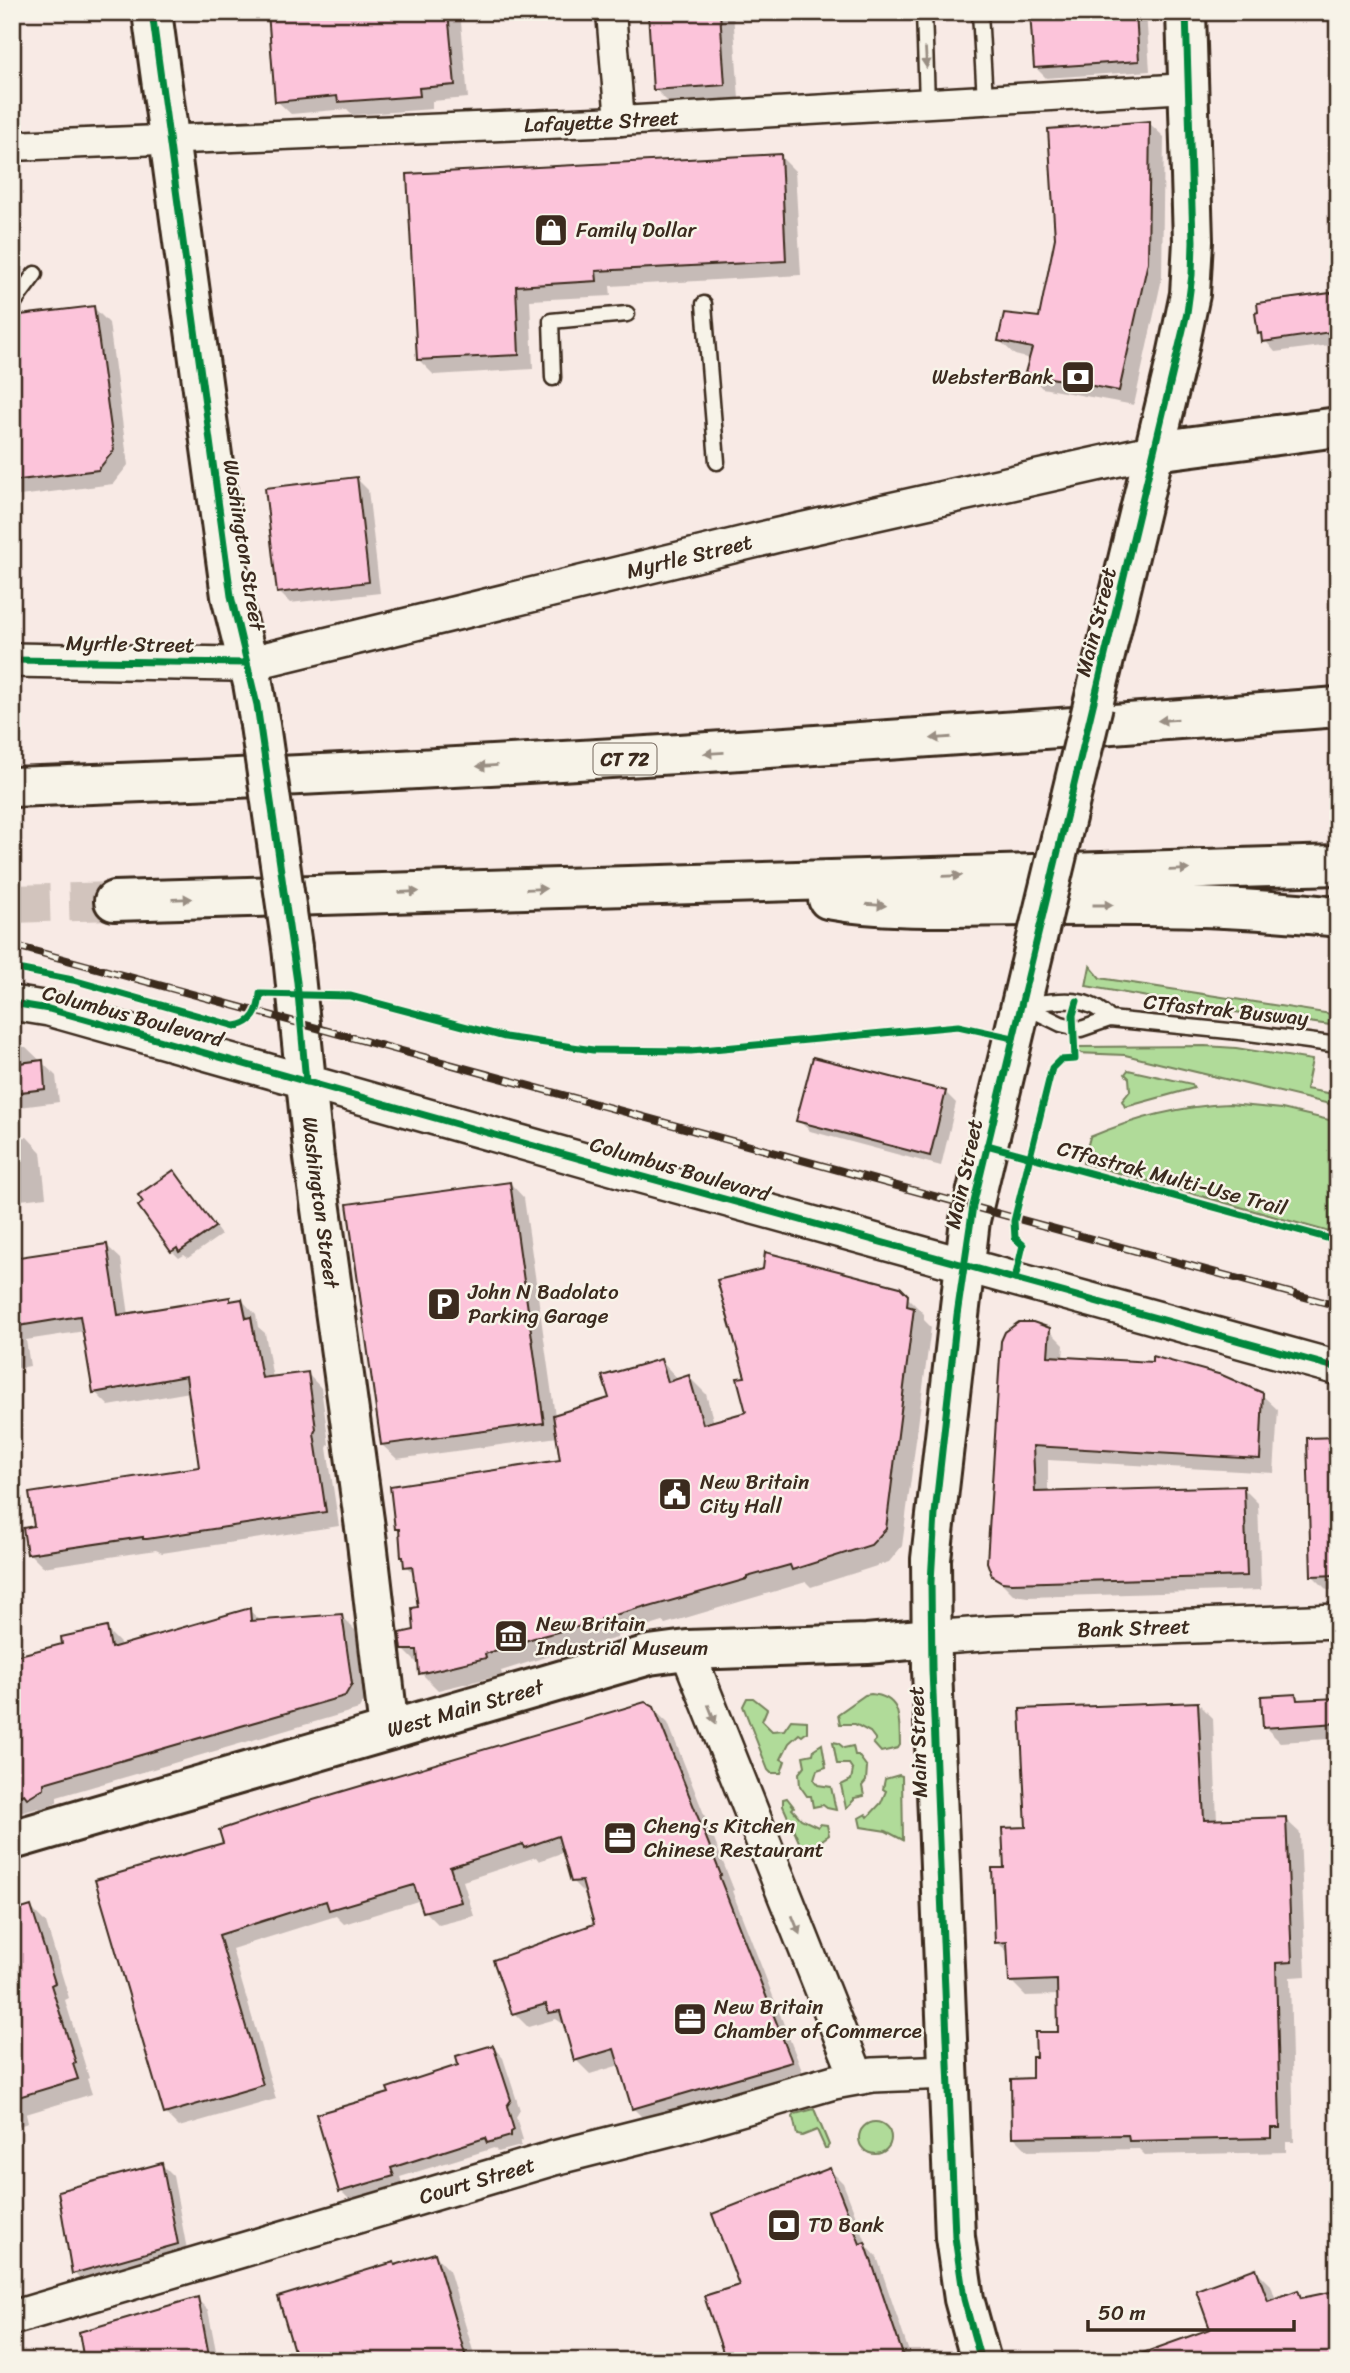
<svg xmlns="http://www.w3.org/2000/svg" width="1350" height="2373" viewBox="0 0 1350 2373" font-family="Sriracha,sans-serif">
	<style>
		.green { fill: #b0db99; stroke: #76825c; stroke-width: 2 }
		.shadow { fill: #0003 }
		.building { fill: #fcc4da; stroke: #3b2a1e; stroke-width: 2 }
		.lines { fill: none; stroke-linecap: round; stroke-linejoin: round }
		.motorway-tunnel { stroke: #d2c4bd; stroke-width: 38; stroke-dasharray: 38 19; stroke-linecap: butt }
		.service-casing { stroke: #3b2a1e; stroke-width: 19 }
		.minor-casing { stroke: #3b2a1e; stroke-width: 33 }
		.tertiary-casing { stroke: #3b2a1e; stroke-width: 38 }
		.secondary-casing { stroke: #3b2a1e; stroke-width: 44 }
		.motorway-casing { stroke: #3b2a1e; stroke-width: 44 }
		.service { stroke: #f7f3e8; stroke-width: 14 }
		.minor { stroke: #f7f3e8; stroke-width: 28 }
		.tertiary { stroke: #f7f3e8; stroke-width: 33 }
		.secondary { stroke: #f7f3e8; stroke-width: 38 }
		.motorway { stroke: #f7f3e8; stroke-width: 38 }
		.rail-casing { stroke: #3b2a1e; stroke-width: 8 }
		.rail { stroke: #f7f3e8; stroke-width: 5; stroke-dasharray: 16; stroke-linecap: butt }
		.secondary-bridge-casing { stroke: #3b2a1e; stroke-width: 44; stroke-linecap: butt }
		.secondary-bridge { stroke: #f7f3e8; stroke-width: 38 }
		.cycleway-casing { stroke: #f7f3e8; stroke-width: 11 }
		.cycleway { stroke: #00873e; stroke-width: 7 }
		.oneway { fill: #998e83 }
		.labels { text-anchor: middle; dominant-baseline: central; stroke-width: 5; stroke-linejoin: round; paint-order: stroke }
		.shield { fill: #f7f3e8; stroke: #73665b; stroke-width: 2 }
		.shield-label { font-size: 19px; font-weight: bold; fill: #3b2a1e }
		.street-label { font-size: 21px; fill: #3b2a1e; stroke: #f7f3e8 }
		.poi-label { font-size: 21px; fill: #3b2a1e; stroke: #f7f3e8; text-anchor: start }
	</style>
	<rect width="100%" height="100%" fill="#f8eae5"/>
	<filter id="ink" filterUnits="userSpaceOnUse"><feTurbulence type="fractalNoise" baseFrequency=".0143" numOctaves="2"/><feDisplacementMap in="SourceGraphic" scale="14" xChannelSelector="R" yChannelSelector="G"/><feConvolveMatrix kernelMatrix="1 2 1 2 8 2 1 2 1" color-interpolation-filters="sRGB"/></filter>
	<g filter="url(#ink)">
		<!-- green -->
		<g class="green">
			<polygon points="1090,966 1100,978 1338,1015 1338,1026 1220,1010 1086,986"/>
			<polygon points="1205,1046 1236,1048 1312,1060 1306,1089 1338,1095 1338,1106 1125,1055 1077,1053 1079,1047"/>
			<polygon points="1128,1070 1192,1084 1194,1088 1125,1107 1122,1101 1130,1091 1129,1078 1125,1074"/>
			<path d="M1229,1104l53,5 56,13v94l-5,17 -250,-70 7,-26c45,-19 90,-31 139,-33z"/>
			<path d="M871,1694c32,3 28,26 29,51l-2,3 -17,4 -8,-9 3,-3 -6,-8 -15,-8h-15l-2,-10 27,-19z"/>
			<polygon points="747,1698 753,1698 767,1709 762,1721 772,1731 784,1730 791,1720 807,1721 807,1732 802,1736 799,1734 789,1743 781,1759 785,1761 781,1773 771,1773 768,1770 743,1706"/>
			<polygon points="833,1742 838,1743 844,1748 853,1746 855,1755 858,1755 867,1767 866,1781 862,1786 864,1796 854,1798 854,1800 846,1808 841,1785 851,1780 853,1770 849,1764 837,1764"/>
			<polygon points="822,1744 826,1767 817,1770 814,1780 818,1785 831,1787 836,1810 827,1808 823,1805 813,1807 811,1796 807,1796 800,1786 799,1773 805,1766 803,1756 813,1754 814,1749"/>
			<polygon points="899,1775 902,1776 903,1840 886,1831 861,1827 859,1818 866,1814 868,1817 881,1803 886,1791 883,1789 885,1779"/>
			<polygon points="787,1798 794,1807 792,1809 801,1819 818,1827 820,1824 827,1825 829,1835 804,1853 783,1806 783,1799"/>
			<polygon points="814,2109 829,2145 827,2148 825,2148 817,2130 802,2136 797,2135 793,2117 795,2114"/>
			<circle cx="875" cy="2138" r="16"/>
		</g>
		<!-- shadow -->
		<g class="shadow">
			<polygon points="278,12 460,12 468,98 432,101 432,109 353,115 347,109 291,114 277,101"/>
			<polygon points="649,12 733,12 739,99 670,104 655,89"/>
			<polygon points="1032,12 1146,12 1150,71 1046,78 1035,67"/>
			<polygon points="1149,123 1164,137 1162,278 1134,405 1042,388 1027,373 1031,359 1015,355 1000,341 1040,319"/>
			<polygon points="780,156 795,171 801,275 610,286 611,296 530,300 533,369 434,375 419,360 409,176"/>
			<polygon points="1338,294 1338,344 1275,352 1259,333"/>
			<polygon points="94,308 109,323 128,465 113,484 12,497 12,317"/>
			<polygon points="357,479 368,490 380,593 290,603 279,592"/>
			<polygon points="12,1046 26,1047 56,1076 59,1102 12,1108"/>
			<polygon points="945,1092 956,1103 941,1166 810,1131 798,1120"/>
			<polygon points="27,1137 41,1152 46,1197 12,1201 12,1139"/>
			<polygon points="174,1172 221,1235 188,1258 184,1255 179,1258 172,1251"/>
			<polygon points="510,1183 524,1198 555,1416 611,1399 661,1361 679,1380 689,1377 706,1394 714,1423 748,1413 747,1379 899,1289 924,1314 924,1320 931,1327 902,1546 889,1562 811,1587 806,1582 665,1624 663,1622 617,1636 617,1638 552,1655 501,1671 502,1675 438,1690 421,1673 420,1666 403,1649 416,1632 420,1609 415,1575 406,1566 401,1533 397,1529 562,1462 558,1437 397,1459 382,1445"/>
			<polygon points="106,1245 121,1259 129,1315 229,1299 233,1302 242,1300 256,1315 258,1327 265,1333 273,1379 307,1373 321,1388 329,1444 327,1448 339,1526 162,1553 156,1550 43,1567 29,1553 201,1469 190,1392 109,1406 95,1392 85,1331 26,1340 30,1366 12,1369 12,1260"/>
			<polygon points="1049,1330 1064,1345 1063,1359 1262,1395 1278,1410 1274,1473 1048,1460 1048,1494 1243,1488 1258,1503 1261,1590 1028,1597 1014,1595 990,1571 989,1562"/>
			<polygon points="1338,1439 1338,1590 1327,1590 1312,1575"/>
			<polygon points="12,1607 24,1656 64,1646 106,1629 120,1643 121,1647 249,1610 262,1622 341,1616 355,1630 365,1699 359,1709 57,1797 57,1802 42,1811 39,1808 12,1815"/>
			<polygon points="1295,1696 1301,1702 1338,1700 1338,1972 1329,1739 1280,1742 1265,1727"/>
			<polygon points="1198,1703 1213,1718 1217,1822 1285,1819 1300,1833 1306,1976 1290,1977 1294,2142 1286,2142 1286,2152 1145,2155 1139,2149 1028,2151 1013,2136 1034,2080 1037,2058 1060,2033 1059,1995 1026,1996 1011,1981 1010,1954 997,1942 1006,1869 1028,1829"/>
			<polygon points="653,1709 668,1723 734,1890 732,1891 804,2076 647,2122 633,2108 620,2065 590,2074 576,2060 566,2026 556,2019 528,2027 514,2013 596,1925 586,1895 572,1881 564,1852 539,1861 536,1857 463,1881 474,1916 439,1925 425,1911 421,1900 344,1924 336,1916 232,1949 276,2099 179,2127 165,2113 225,1844"/>
			<polygon points="31,1908 46,1923 69,1998 65,2000 89,2078 87,2079 92,2094 26,2114 28,2123 12,2128 12,1914"/>
			<polygon points="493,2047 503,2058 520,2110 516,2117 523,2140 520,2142 521,2146 498,2152 494,2148 400,2177 403,2186 351,2201 341,2191 391,2094 461,2066"/>
			<polygon points="162,2165 173,2176 188,2255 85,2284 74,2273"/>
			<polygon points="830,2170 843,2183 868,2247 877,2257 912,2361 728,2361 742,2286"/>
			<polygon points="435,2255 449,2270 476,2361 298,2361 396,2267"/>
			<polygon points="1256,2270 1271,2285 1276,2300 1297,2292 1304,2299 1334,2293 1338,2297 1338,2361 1126,2361 1212,2330"/>
			<polygon points="197,2299 208,2310 218,2361 86,2361"/>
		</g>
		<!-- building -->
		<g class="building">
			<polygon points="268,12 448,12 455,85 419,88 420,96 338,102 337,96 275,102"/>
			<polygon points="648,12 720,12 725,85 653,90"/>
			<polygon points="1030,12 1136,12 1139,61 1034,68"/>
			<polygon points="1150,121 1148,262 1119,391 1025,373 1032,348 998,341 1004,313 1039,317 1055,238 1048,129"/>
			<polygon points="781,154 786,261 596,271 597,281 516,286 519,355 417,360 407,174"/>
			<polygon points="1338,292 1338,331 1262,342 1261,333 1258,334 1255,313 1258,312 1257,303"/>
			<polygon points="94,306 114,450 98,470 12,481 12,316"/>
			<polygon points="357,477 369,582 277,593 265,488"/>
			<polygon points="813,1057 946,1091 930,1156 796,1121"/>
			<polygon points="43,1060 45,1089 12,1093 12,1064"/>
			<polygon points="174,1170 215,1227 179,1252 177,1248 171,1252 138,1206 143,1202 138,1195"/>
			<polygon points="510,1182 544,1423 381,1445 347,1204"/>
			<polygon points="107,1244 118,1315 230,1297 230,1301 242,1299 246,1318 251,1317 262,1378 308,1372 316,1429 314,1433 326,1512 147,1539 143,1539 143,1537 27,1554 23,1528 34,1526 29,1493 199,1467 186,1376 93,1393 80,1316 12,1327 12,1258"/>
			<polygon points="765,1252 900,1287 908,1295 907,1306 914,1308 886,1529 871,1545 792,1570 790,1565 747,1577 747,1579 646,1608 646,1606 601,1619 601,1621 534,1638 485,1654 486,1658 419,1674 417,1650 402,1650 400,1633 414,1630 412,1608 418,1607 412,1566 404,1567 403,1557 401,1557 399,1529 395,1529 390,1486 560,1460 553,1415 609,1398 602,1376 661,1359 668,1382 689,1375 703,1424 746,1412 737,1378 745,1377 717,1280 763,1269"/>
			<polygon points="1019,1322 1033,1322 1050,1328 1048,1356 1152,1362 1152,1356 1222,1375 1263,1393 1260,1459 1033,1446 1035,1492 1244,1486 1247,1576 1012,1583 1002,1582 992,1576 987,1562 1001,1341 1005,1332"/>
			<polygon points="1338,1437 1338,1575 1311,1576 1307,1438"/>
			<polygon points="250,1608 251,1621 342,1614 352,1684 345,1696 44,1783 44,1788 27,1798 24,1794 12,1798 12,1657 62,1644 61,1637 107,1627 111,1648"/>
			<polygon points="1296,1694 1297,1700 1338,1698 1338,1723 1263,1728 1261,1696"/>
			<polygon points="645,1702 654,1707 721,1875 719,1876 792,2062 632,2109 614,2049 574,2061 560,2011 549,2013 546,2004 512,2014 493,1960 594,1924 582,1881 571,1882 558,1836 524,1848 523,1844 450,1867 461,1902 423,1912 414,1885 329,1910 326,1901 219,1935 263,2085 164,2114 95,1880 223,1843 219,1830 276,1811"/>
			<polygon points="1198,1702 1204,1820 1286,1817 1292,1962 1276,1963 1280,2128 1271,2128 1271,2138 1129,2141 1128,2135 1012,2137 1011,2079 1032,2078 1032,2057 1036,2057 1035,2032 1058,2032 1057,1980 1009,1982 1007,1942 995,1943 992,1868 1004,1868 1002,1828 1026,1827 1020,1709"/>
			<polygon points="31,1906 55,1983 51,1985 76,2063 73,2064 78,2079 12,2099 12,1912"/>
			<polygon points="493,2045 511,2100 507,2106 514,2130 511,2132 511,2136 487,2143 485,2138 391,2168 394,2176 339,2192 316,2114 389,2093 387,2088 458,2065 456,2056"/>
			<polygon points="162,2163 178,2244 72,2274 58,2191"/>
			<polygon points="830,2168 860,2244 865,2242 905,2361 726,2361 704,2296 739,2285 712,2214"/>
			<polygon points="435,2253 467,2361 297,2361 278,2297 394,2262 395,2265"/>
			<polygon points="1256,2268 1268,2301 1298,2290 1301,2298 1335,2291 1338,2307 1338,2361 1129,2361 1129,2358 1210,2329 1196,2290"/>
			<polygon points="198,2297 210,2361 84,2361 79,2332"/>
		</g>
		<g class="lines">
			<!-- motorway-tunnel -->
			<polyline class="motorway-tunnel" points="12,904 114,901"/>
			<!-- service casing -->
			<g class="service-casing">
				<g id="service">
					<polyline points="924,12 927,103"/>
					<polyline points="980,12 985,100"/>
					<polyline points="704,304 717,462"/>
					<polyline points="12,305 35,274"/>
					<polyline points="553,378 551,321 627,314"/>
					<polyline points="1022,1005 1061,1024 1081,1029 1110,1019 1249,1033 1338,1045"/>
					<path d="M1023,1005c32,-4 63,-12 87,14"/>
				</g>
			</g>
			<!-- minor casing -->
			<g class="minor-casing">
				<g id="minor">
					<polyline points="611,12 620,121"/>
					<path id="s1" d="M12,146l608,-25 568,-33"/>
				</g>
			</g>
			<!-- tertiary casing -->
			<g class="tertiary-casing">
				<g id="tertiary">
					<path id="s2" d="M12,660l221,4 22,-2 523,-127 377,-84"/>
					<polyline points="12,1003 49,1009 630,1173 1338,1368"/>
					<path id="s3" d="M931,1638l64,-5 343,-12"/>
					<polyline points="687,1650 857,2077"/>
					<path id="s4" d="M12,2318l542,-160 127,-32 153,-44 39,-7 76,-3"/>
				</g>
			</g>
			<!-- secondary casing -->
			<g class="secondary-casing">
				<g id="secondary">
					<polyline points="152,12 231,596 253,683 260,725"/>
					<polyline points="1155,451 1338,427"/>
					<polyline points="1093,705 1176,361 1190,294 1193,241 1186,12"/>
					<path id="s5" d="M292,947l22,211 53,384 22,188"/>
					<path id="s6" d="M12,1840l637,-185 38,-5 180,-6 64,-6"/>
					<polyline points="981,2361 964,2299 955,2237 932,1669 931,1559 970,1220 1029,971"/>
				</g>
			</g>
			<!-- motorway casing -->
			<g class="motorway-casing">
				<g id="motorway">
					<path d="M12,787c443,-15 884,-46 1326,-80"/>
					<path d="M828,899c66,12 134,7 201,7 103,-1 206,-1 309,11"/>
					<polyline points="114,901 1338,865"/>
				</g>
			</g>
			<!-- service -->
			<use href="#service" class="service"/>
			<!-- minor -->
			<use href="#minor" class="minor"/>
			<!-- tertiary -->
			<use href="#tertiary" class="tertiary"/>
			<!-- secondary -->
			<use href="#secondary" class="secondary"/>
			<!-- motorway -->
			<use href="#motorway" class="motorway"/>
			<!-- rail casing -->
			<g class="rail-casing">
				<polyline id="rail" points="12,945 1338,1306"/>
			</g>
			<!-- rail -->
			<use href="#rail" class="rail"/>
			<!-- secondary-bridge casing -->
			<g class="secondary-bridge-casing">
				<g id="secondary-bridge">
					<polyline points="260,725 292,947"/>
					<polyline points="1029,971 1093,705"/>
				</g>
			</g>
			<!-- secondary-bridge -->
			<use href="#secondary-bridge" class="secondary-bridge"/>
			<!-- cycleway casing -->
			<g class="cycleway-casing">
				<g id="cycleway">
					<polyline points="152,12 231,596 257,705 297,982 306,1082"/>
					<polyline points="12,660 247,663"/>
					<path d="M12,968l61,12 162,46c18,-2 24,-15 25,-32l90,2 155,41 88,13 98,1 267,-25 55,12"/>
					<polyline points="12,1003 49,1009 630,1173 1338,1368"/>
					<polyline points="987,1145 1338,1241"/>
					<polyline points="1015,1279 1023,1245 1015,1238 1014,1221 1052,1068 1060,1060 1075,1059 1073,1015 1077,1001"/>
					<polyline points="981,2361 964,2299 955,2237 932,1669 931,1582 935,1514 957,1315 973,1206 1187,313 1192,275 1193,241 1186,12"/>
				</g>
			</g>
			<!-- cycleway -->
			<use href="#cycleway" class="cycleway"/>
		</g>
		<!-- one-way arrows -->
		<defs><path id="oneway-solid" d="M-6-.8H1V-3.2L6.5 0L1 3.2V.8H-6Z" transform="scale(1.75)"/></defs>
		<g class="oneway">
			<use href="#oneway-solid" transform="translate(926 58) rotate(87)"/>
			<use href="#oneway-solid" transform="translate(1168 720) rotate(176)"/>
			<use href="#oneway-solid" transform="translate(941 738) rotate(176)"/>
			<use href="#oneway-solid" transform="translate(714 753) rotate(177)"/>
			<use href="#oneway-solid" transform="translate(487 766) rotate(177)"/>
			<use href="#oneway-solid" transform="translate(1179 870) rotate(-2)"/>
			<use href="#oneway-solid" transform="translate(952 876) rotate(-2)"/>
			<use href="#oneway-solid" transform="translate(536 889) rotate(-2)"/>
			<use href="#oneway-solid" transform="translate(409 892) rotate(-2)"/>
			<use href="#oneway-solid" transform="translate(182 899) rotate(-2)"/>
			<use href="#oneway-solid" transform="translate(876 905) rotate(4)"/>
			<use href="#oneway-solid" transform="translate(1103 905)"/>
			<use href="#oneway-solid" transform="translate(712 1714) rotate(68)"/>
			<use href="#oneway-solid" transform="translate(796 1925) rotate(68)"/>
		</g>
	</g>
	<!-- icons -->
	<defs>
		<g id="shop-square" transform="scale(1.75)"><rect x="-9" y="-9" width="18" height="18" rx="4" fill="#3b2a1e" stroke="#f7f3e8"/><path d="M-5-2.5h2.3a2.7 3.5 0 0 1 5.4 0H5L5.5 6h-11ZM-1.5-2.5h3a1.5 2.3 0 0 0-3 0Z" fill="#fff"/></g>
		<g id="bank-square" transform="scale(1.75)"><rect x="-9" y="-9" width="18" height="18" rx="4" fill="#3b2a1e" stroke="#f7f3e8"/><path d="M-6-4H6V4H-6ZM0-2.3a2.3 2.3 0 1 0 0 4.6a2.3 2.3 0 1 0 0-4.6Z" fill="#fff"/></g>
		<g id="parking-square" transform="scale(1.75)"><rect x="-9" y="-9" width="18" height="18" rx="4" fill="#3b2a1e" stroke="#f7f3e8"/><path d="M-3.5-5.5H1a3.5 3.5 0 0 1 0 7H-1V5.5H-3.5ZM-1-3.4V-.6H.8a1.4 1.4 0 0 0 0-2.8Z" fill="#fff"/></g>
		<g id="civic-square" transform="scale(1.75)"><rect x="-9" y="-9" width="18" height="18" rx="4" fill="#3b2a1e" stroke="#f7f3e8"/><path d="M-.6-6.5H3V-4.5H.6V-3L4-1V1h2V6H-6V1h2V-1L-.6-3ZM-1.2 2.5V6h2.4V2.5Z" fill="#fff"/></g>
		<g id="museum-square" transform="scale(1.75)"><rect x="-9" y="-9" width="18" height="18" rx="4" fill="#3b2a1e" stroke="#f7f3e8"/><path d="M0-6L6-3V-2H-6V-3ZM-5-1h2V3h-2ZM-1-1h2V3h-2ZM3-1h2V3H3ZM-6 4H6V6H-6Z" fill="#fff"/></g>
		<g id="office-square" transform="scale(1.75)"><rect x="-9" y="-9" width="18" height="18" rx="4" fill="#3b2a1e" stroke="#f7f3e8"/><path d="M-6-3h4V-5.5h4V-3h4V5H-6ZM-1-4.5V-3h2v-1.5ZM-6 0V1H6V0Z" fill="#fff"/></g>
	</defs>
	<g fill-rule="evenodd">
		<use href="#shop-square" x="551" y="230"/>
		<use href="#bank-square" x="1078" y="377"/>
		<use href="#parking-square" x="444" y="1304"/>
		<use href="#civic-square" x="675" y="1494"/>
		<use href="#museum-square" x="511" y="1636"/>
		<use href="#office-square" x="620" y="1838"/>
		<use href="#office-square" x="690" y="2019"/>
		<use href="#bank-square" x="784" y="2225"/>
	</g>
	<g class="labels">
		<!-- shield labels -->
		<rect class="shield" x="593.5" y="743.5" width="63" height="31" rx="5"/>
		<g class="shield-label">
			<text x="625" y="759">CT 72</text>
		</g>
		<!-- street labels -->
		<g class="street-label">
			<text stroke="none"><textPath href="#s1" startOffset="590">Lafayette Street</textPath></text>
			<text transform="translate(244 545) rotate(81)">Washington Street</text>
			<text stroke="none"><textPath href="#s2" startOffset="690">Myrtle Street</textPath></text>
			<text transform="translate(1096 622) rotate(-76)">Main Street</text>
			<text transform="translate(130 644) rotate(1)">Myrtle Street</text>
			<text transform="translate(1226 1010) rotate(6)">CTfastrak Busway</text>
			<text transform="translate(133 1016) rotate(15)">Columbus Boulevard</text>
			<text transform="translate(680 1169) rotate(16)">Columbus Boulevard</text>
			<text transform="translate(964 1174) rotate(-78)">Main Street</text>
			<text transform="translate(1172 1178) rotate(15)">CTfastrak Multi-Use Trail</text>
			<text stroke="none"><textPath href="#s5" startOffset="257">Washington Street</textPath></text>
			<text stroke="none"><textPath href="#s3" startOffset="203">Bank Street</textPath></text>
			<text stroke="none"><textPath href="#s6" startOffset="472">West Main Street</textPath></text>
			<text transform="translate(918 1742) rotate(-92)">Main Street</text>
			<text stroke="none"><textPath href="#s4" startOffset="485">Court Street</textPath></text>
		</g>
		<!-- poi labels -->
		<g class="poi-label">
			<text x="576" y="230">Family Dollar</text>
			<text x="1054" y="377" text-anchor="end">WebsterBank</text>
			<text x="468" y="1292">John N Badolato<tspan x="468" dy="24">Parking Garage</tspan></text>
			<text x="700" y="1482">New Britain<tspan x="700" dy="24">City Hall</tspan></text>
			<text x="536" y="1624">New Britain<tspan x="536" dy="24">Industrial Museum</tspan></text>
			<text x="644" y="1826">Cheng's Kitchen<tspan x="644" dy="24">Chinese Restaurant</tspan></text>
			<text x="714" y="2007">New Britain<tspan x="714" dy="24">Chamber of Commerce</tspan></text>
			<text x="808" y="2225">TD Bank</text>
		</g>
	</g>
	<!-- margin -->
	<rect width="1350" height="2373" fill="none" stroke="#f7f3e8" stroke-width="42"/>
	<rect x="21" y="21" width="1308" height="2331" fill="none" stroke="#3b2a1e" stroke-width="2.5" filter="url(#ink)"/>
	<!-- scale -->
	<path d="M1088 2320v10h206v-10" fill="none" stroke="#3b2a1e" stroke-width="3.5"/>
	<text x="1098" y="2320" font-size="21" fill="#3b2a1e" stroke="#f7f3e8" stroke-width="5" paint-order="stroke">50 m</text>
</svg>
